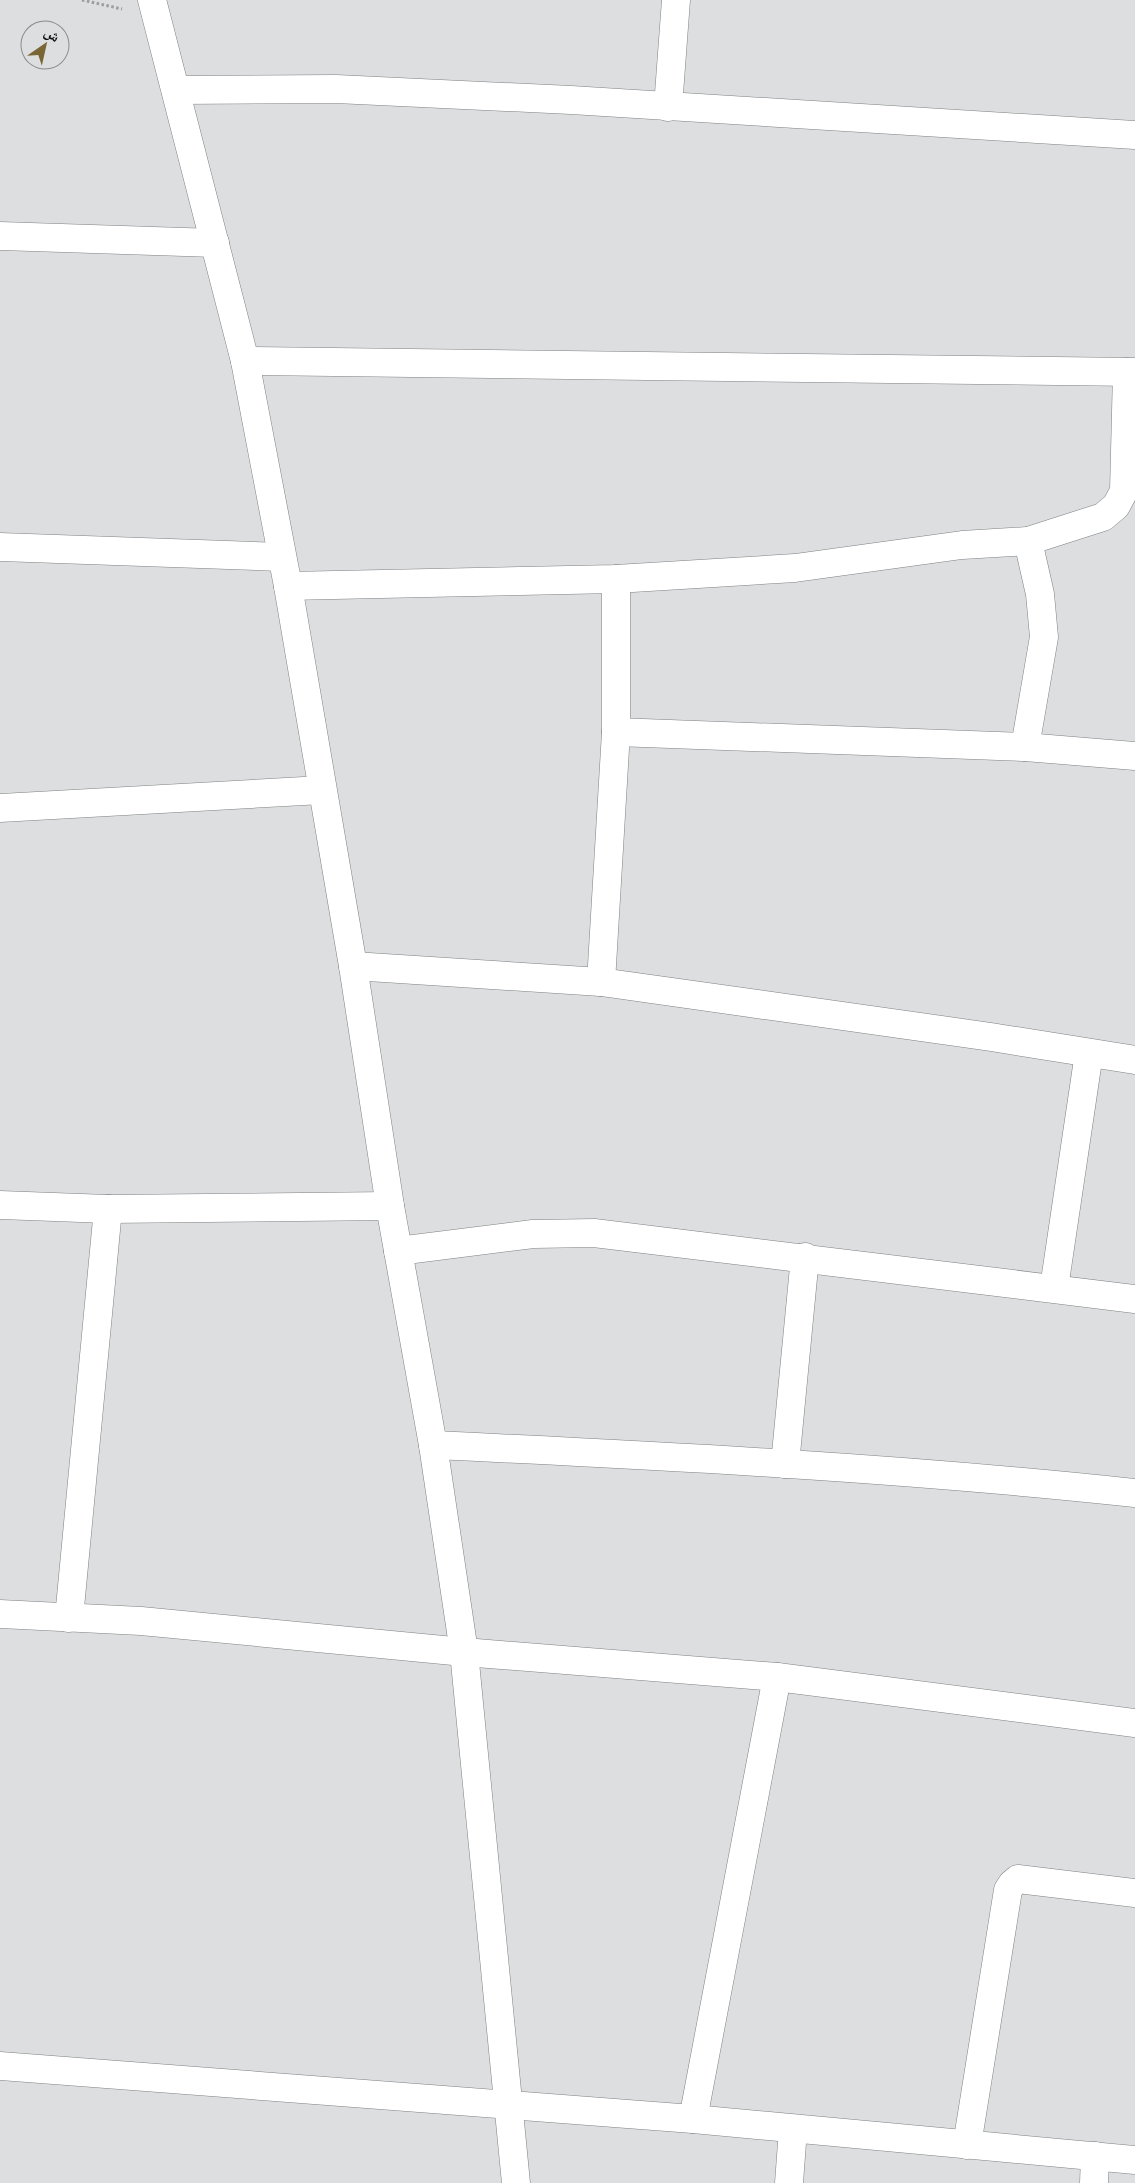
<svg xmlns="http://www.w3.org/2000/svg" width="1135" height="2183" viewBox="0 0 1135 2183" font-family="Signika,'Noto Naskh Arabic',sans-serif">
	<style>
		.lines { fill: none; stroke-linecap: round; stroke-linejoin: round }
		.minor-casing { stroke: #7f8183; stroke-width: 29 }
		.path { stroke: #9b9d9e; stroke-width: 3; stroke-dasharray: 2.5 2.5; stroke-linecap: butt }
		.minor { stroke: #fff; stroke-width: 28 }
	</style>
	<rect width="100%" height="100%" fill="#dcdee0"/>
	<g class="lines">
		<!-- minor casing -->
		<g class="minor-casing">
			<g id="minor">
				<polyline points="152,0 245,361 288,586 353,966 390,1206 433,1445 464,1652 516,2183"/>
				<polyline points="176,90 336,89 571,100 1135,135"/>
				<polyline points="668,107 676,0"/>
				<polyline points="0,236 215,243"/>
				<polyline points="245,361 1135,372"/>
				<polyline points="0,547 281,557"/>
				<polyline points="288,586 616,579 795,568 962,545 1028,541 1103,517 1116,506 1124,491 1127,372"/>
				<polyline points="616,732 1025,747 1135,756"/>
				<polyline points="1025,747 1044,637 1040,594 1028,541"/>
				<polyline points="0,808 322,790"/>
				<polyline points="353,966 601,982 991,1037 1135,1060"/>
				<polyline points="601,982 616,732 616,579"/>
				<polyline points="0,1205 108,1209 390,1206"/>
				<polyline points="398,1251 533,1234 594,1233 1135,1299"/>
				<polyline points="1054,1288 1089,1053"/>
				<path d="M433,1445c235,11 469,23 702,48"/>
				<polyline points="785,1464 805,1257"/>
				<polyline points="0,1614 141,1621 464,1652 777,1677 1135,1723"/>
				<polyline points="69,1618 108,1209"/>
				<polyline points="0,2066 693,2119 1135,2160"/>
				<polyline points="693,2119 777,1677"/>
				<polyline points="967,2145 1008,1890 1012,1884 1018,1879 1135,1893"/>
				<polyline points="789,2183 793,2129"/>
				<polyline points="1094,2183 1095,2156"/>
			</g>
		</g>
		<!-- path -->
		<polyline class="path" points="82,0 122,9"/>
		<!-- minor -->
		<use href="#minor" class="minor"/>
	</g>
	<!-- north arrow -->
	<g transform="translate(45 45) rotate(34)"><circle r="24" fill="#dcdee0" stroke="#8a8b8c"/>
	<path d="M0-4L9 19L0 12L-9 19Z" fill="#7a6635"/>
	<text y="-8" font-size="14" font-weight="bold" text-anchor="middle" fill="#0e0f0f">ش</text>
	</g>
</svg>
